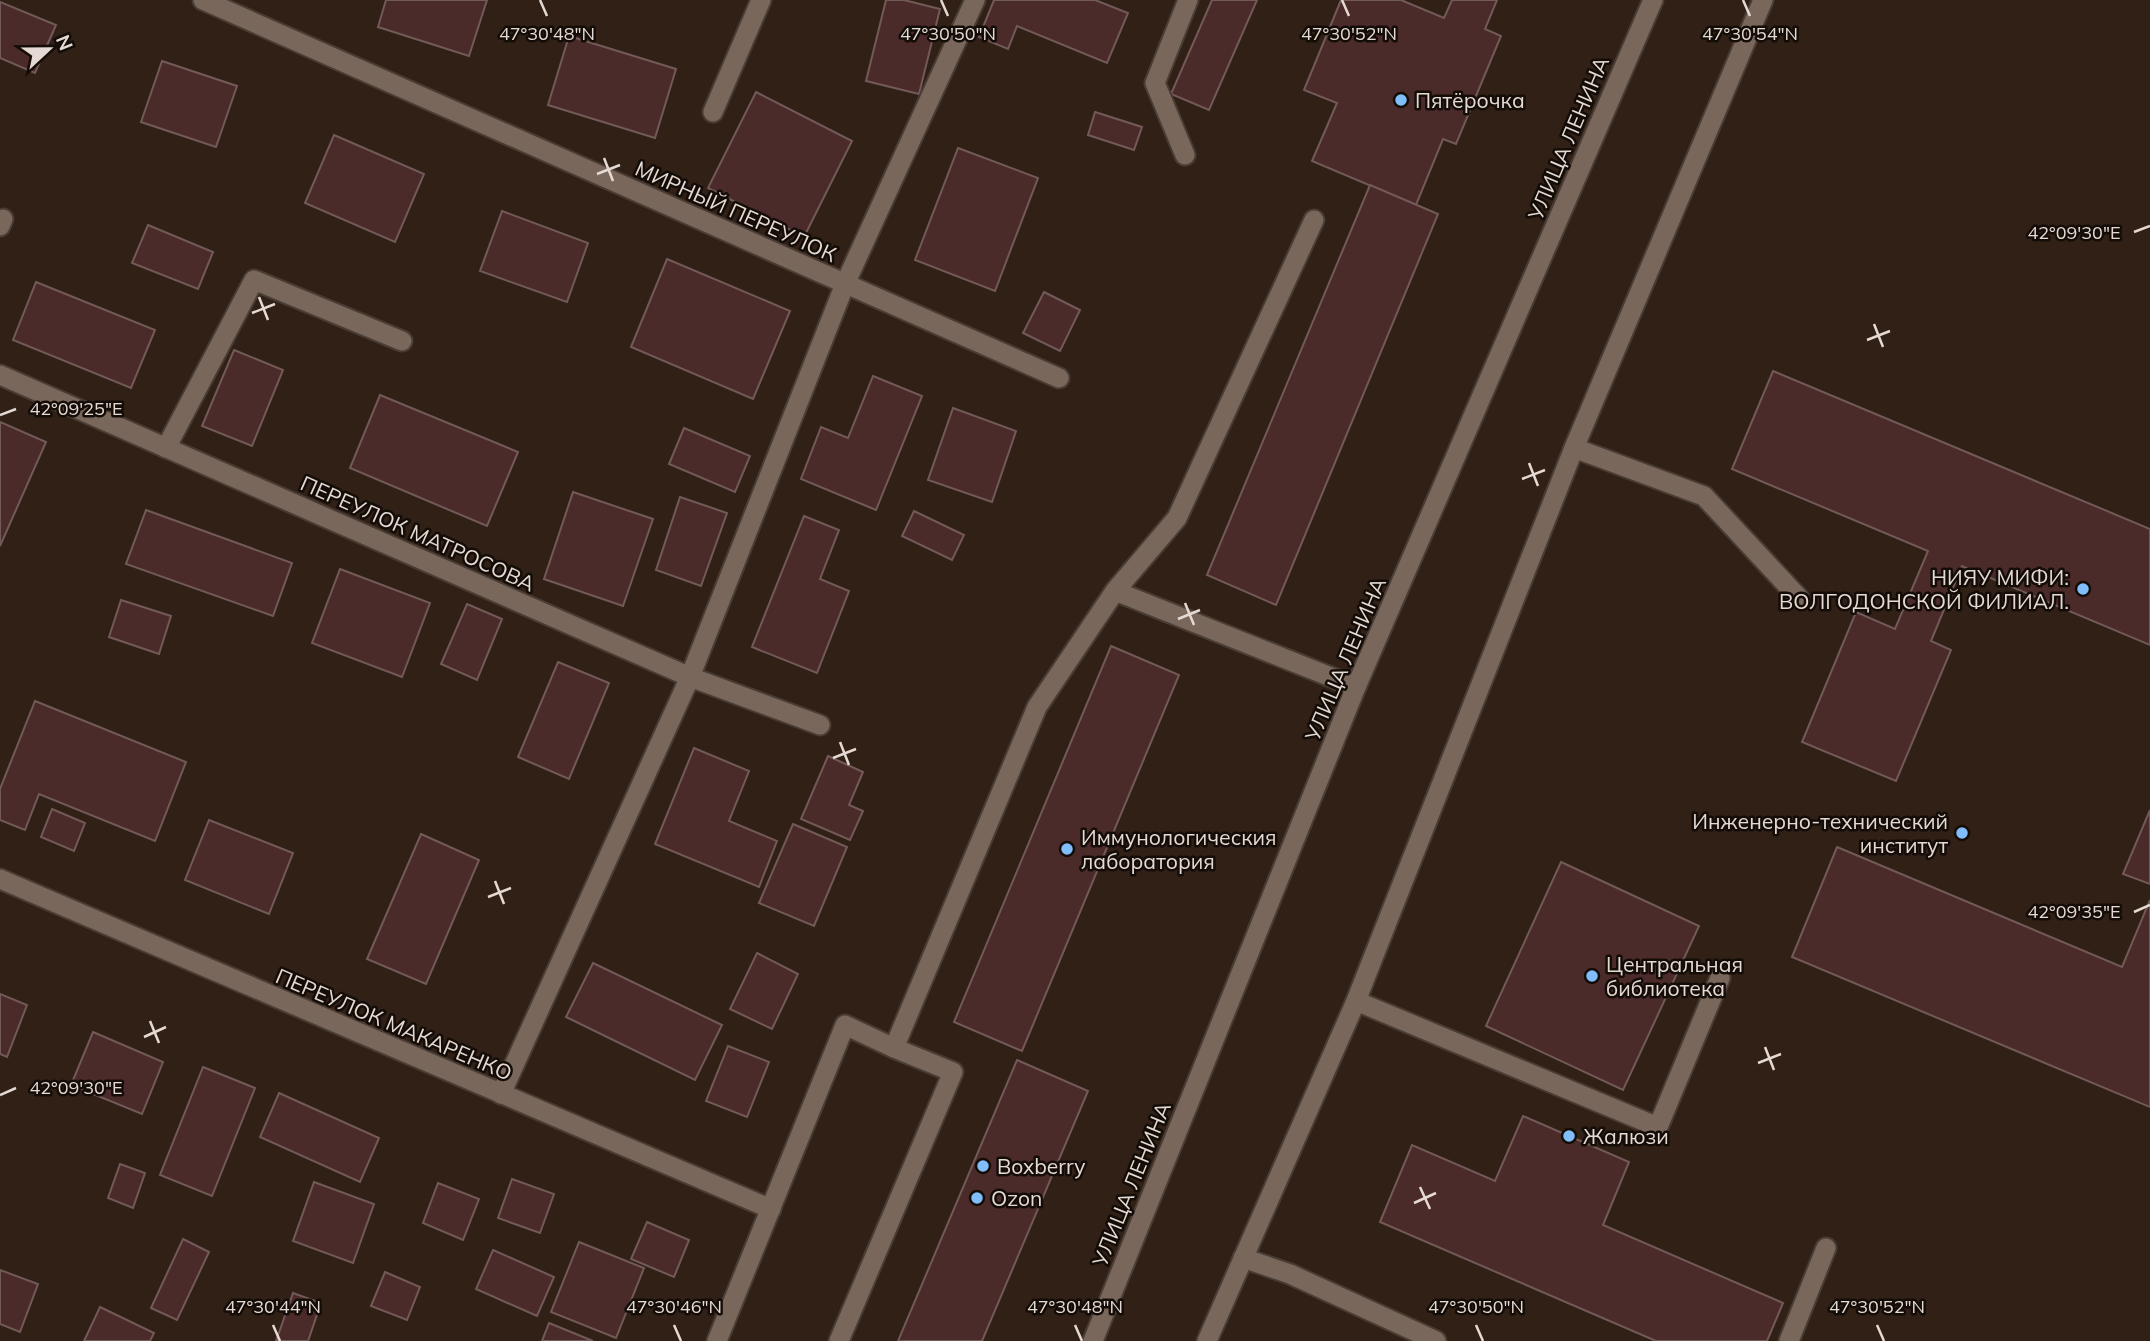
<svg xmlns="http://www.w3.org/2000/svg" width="2150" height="1341" viewBox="0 0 2150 1341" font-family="Mulish,sans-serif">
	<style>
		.building { fill: #4b2a2a; stroke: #725a59; stroke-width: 2 }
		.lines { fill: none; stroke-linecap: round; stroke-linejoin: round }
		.service-casing { stroke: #493c34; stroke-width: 23 }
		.minor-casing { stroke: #493c34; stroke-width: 23 }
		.service { stroke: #7a675b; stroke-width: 19 }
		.minor { stroke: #7a675b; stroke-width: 19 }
		.ticks { fill: none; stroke: #e5dad3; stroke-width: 2.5 }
		.poi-dot { fill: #81bdfa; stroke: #130c07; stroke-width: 2.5 }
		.labels { text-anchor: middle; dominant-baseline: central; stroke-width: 5; stroke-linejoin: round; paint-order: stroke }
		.poi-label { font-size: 21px; fill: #e5dad3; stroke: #130c07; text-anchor: start }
		.street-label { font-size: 21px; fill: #e5dad3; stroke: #130c07 }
		.ticks-label { font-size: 18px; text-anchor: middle; fill: #e5dad3; stroke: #130c07; stroke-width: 5; stroke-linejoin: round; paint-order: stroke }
	</style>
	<rect width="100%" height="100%" fill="#302016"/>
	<!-- building -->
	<g class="building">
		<polygon points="386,0 487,0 469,56 378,27"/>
		<polygon points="886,0 904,0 940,9 919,94 866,81"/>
		<polygon points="994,0 1095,0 1128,13 1107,63 1017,26 1008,49 979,37"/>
		<polygon points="1212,0 1257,0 1209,110 1171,94"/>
		<polygon points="1341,0 1401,0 1444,18 1452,0 1497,0 1485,29 1501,36 1456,144 1443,139 1416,205 1312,161 1337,103 1304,90"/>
		<polygon points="0,2 56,25 35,73 0,58"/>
		<polygon points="569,36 676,69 655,138 548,105"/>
		<polygon points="162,61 237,86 216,147 141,122"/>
		<polygon points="756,92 852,141 804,237 708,188"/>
		<polygon points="1095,112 1142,127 1134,150 1088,135"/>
		<polygon points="334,135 424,174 395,242 305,203"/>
		<polygon points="958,148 1038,178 995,291 915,260"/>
		<polygon points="1370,185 1438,214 1276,605 1207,575"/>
		<polygon points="502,211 588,243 567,302 480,271"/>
		<polygon points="148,225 213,252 198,289 132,263"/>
		<polygon points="667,259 790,311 753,399 631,347"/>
		<polygon points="36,282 155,330 131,388 13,340"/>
		<polygon points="1044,292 1080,310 1060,351 1023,333"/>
		<polygon points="234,350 283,370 252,446 202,426"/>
		<polygon points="1773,371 2150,529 2150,645 1962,566 1931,641 1951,650 1896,781 1802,742 1856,612 1895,629 1928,551 1732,469"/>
		<polygon points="873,376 922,396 876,510 801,479 821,427 848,438"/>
		<polygon points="380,395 518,452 487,526 350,468"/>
		<polygon points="953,408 1016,431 992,502 928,480"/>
		<polygon points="0,422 46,442 0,546"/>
		<polygon points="684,428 750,456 735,492 669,464"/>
		<polygon points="573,492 653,519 623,606 544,579"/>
		<polygon points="680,497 727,513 701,586 656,570"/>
		<polygon points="146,510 292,563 273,616 126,564"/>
		<polygon points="914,511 964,535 952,560 902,536"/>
		<polygon points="804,516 839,530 820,579 849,591 817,673 752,647"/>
		<polygon points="340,569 430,603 402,677 312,643"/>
		<polygon points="121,600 171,616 159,654 109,637"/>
		<polygon points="467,604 502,619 477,680 441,664"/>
		<polygon points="1111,646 1179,675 1022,1051 954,1022"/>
		<polygon points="558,662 609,683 569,779 518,757"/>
		<polygon points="35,701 186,762 155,841 39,794 25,830 0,820 0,789"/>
		<polygon points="694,748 749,771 729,821 777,841 759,887 655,844"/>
		<polygon points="828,756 863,772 849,805 863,811 850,840 801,819"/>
		<polygon points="52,809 85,823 74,851 41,837"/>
		<polygon points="2150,810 2150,884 2123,874"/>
		<polygon points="209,820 293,853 269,914 185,880"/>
		<polygon points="793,824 847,847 814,926 759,903"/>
		<polygon points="421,834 479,860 426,984 367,959"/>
		<polygon points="1837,847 2122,967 2150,900 2150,1107 1792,957"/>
		<polygon points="1561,862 1699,926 1623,1090 1486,1026"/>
		<polygon points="757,953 798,974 772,1029 730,1009"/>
		<polygon points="593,963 722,1025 695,1080 566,1017"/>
		<polygon points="0,994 27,1005 7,1057 0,1054"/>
		<polygon points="93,1032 163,1062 142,1114 71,1085"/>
		<polygon points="728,1046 769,1062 747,1117 706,1101"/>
		<polygon points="1017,1060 1088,1091 982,1341 898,1341"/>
		<polygon points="203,1067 255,1088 212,1196 160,1175"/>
		<polygon points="279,1093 379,1138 360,1182 260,1137"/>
		<polygon points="1523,1116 1629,1162 1603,1225 1783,1303 1767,1341 1656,1341 1380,1222 1412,1145 1495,1181"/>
		<polygon points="120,1164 145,1173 133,1208 108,1198"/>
		<polygon points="512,1179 554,1194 540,1233 498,1218"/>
		<polygon points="314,1182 374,1204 353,1263 293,1241"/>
		<polygon points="438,1183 479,1199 463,1240 423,1223"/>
		<polygon points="647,1222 689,1240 674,1277 631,1259"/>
		<polygon points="183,1239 209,1252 177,1320 151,1308"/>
		<polygon points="579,1242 644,1268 616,1338 551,1312"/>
		<polygon points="493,1250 554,1277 537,1316 476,1289"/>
		<polygon points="0,1270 38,1284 20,1332 0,1324"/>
		<polygon points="385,1272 420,1287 407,1320 371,1306"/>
		<polygon points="293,1293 321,1303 308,1341 276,1341"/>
		<polygon points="100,1307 154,1333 150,1341 84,1341"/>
		<polygon points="549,1323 593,1341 542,1341"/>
	</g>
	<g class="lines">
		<!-- service casing -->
		<g class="service-casing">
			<g id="service">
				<polyline points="713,112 761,0"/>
				<polyline points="1185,155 1155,83 1188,0"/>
				<polyline points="0,226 3,219"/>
				<polyline points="166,448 254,280 402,341"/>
				<polyline points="1574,448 1704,496 1798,597"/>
				<polyline points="1115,591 1356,687"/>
				<polyline points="1356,1001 1658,1127 1720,978"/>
				<polyline points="894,1048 1037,707 1115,591 1177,518 1314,220"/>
				<polyline points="501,1094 690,677 845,284 975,0"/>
				<polyline points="1243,1258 1290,1274 1436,1341"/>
				<polyline points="717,1341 845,1025 894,1048 953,1072 839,1341"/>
				<polyline points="1789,1341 1826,1248"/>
			</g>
		</g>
		<!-- minor casing -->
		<g class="minor-casing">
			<g id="minor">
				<polyline points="203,0 1059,378"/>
				<polyline points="0,375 690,677 820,725"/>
				<polyline points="0,879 771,1209"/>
				<polyline points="1093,1341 1356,687 1653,0"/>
				<polyline points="1207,1341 1356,1001 1574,448 1763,0"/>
			</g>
		</g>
		<!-- service -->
		<use href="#service" class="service"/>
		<!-- minor -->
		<use href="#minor" class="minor"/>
	</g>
	<!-- ticks -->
	<path class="ticks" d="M540,0l7,16M941,0l7,16M1342,0l7,16M1743,0l7,16M604,158l9,23M597,174l23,-9M2134,232l16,-6M259,297l9,23M252,313l23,-9M1874,324l9,23M1867,340l23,-9M0,415l16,-6M1529,463l9,23M1522,479l23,-9M1185,603l9,22M1178,619l22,-9M840,742l9,23M833,758l23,-9M495,881l9,23M488,897l23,-9M2134,912l16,-7M150,1021l9,22M144,1037l22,-10M1765,1047l9,23M1758,1063l23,-9M0,1095l16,-7M1420,1187l10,22M1414,1203l22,-10M273,1325l7,16M674,1325l7,16M1075,1325l7,16M1476,1325l7,16M1877,1325l7,16"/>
	<!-- markers -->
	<g class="poi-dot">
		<circle cx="1401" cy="100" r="7"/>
		<circle cx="2083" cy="589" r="7"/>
		<circle cx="1962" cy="833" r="7"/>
		<circle cx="1067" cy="849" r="7"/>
		<circle cx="1592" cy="976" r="7"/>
		<circle cx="1569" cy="1136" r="7"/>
		<circle cx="983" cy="1166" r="7"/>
		<circle cx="977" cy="1198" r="7"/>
	</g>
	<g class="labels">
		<!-- poi labels -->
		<g class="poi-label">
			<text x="1415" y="100">Пятёрочка</text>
			<text x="2069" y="577" text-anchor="end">НИЯУ МИФИ:<tspan x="2069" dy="24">ВОЛГОДОНСКОЙ ФИЛИАЛ.</tspan></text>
			<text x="1948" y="821" text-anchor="end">Инженерно-технический<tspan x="1948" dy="24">институт</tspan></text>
			<text x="1081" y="837">Иммунологическия<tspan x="1081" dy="24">лаборатория</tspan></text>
			<text x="1606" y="964">Центральная<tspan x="1606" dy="24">библиотека</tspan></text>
			<text x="1583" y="1136">Жалюзи</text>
			<text x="997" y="1166">Boxberry</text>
			<text x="991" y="1198">Ozon</text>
		</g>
		<!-- street labels -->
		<g class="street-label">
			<text transform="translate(1568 138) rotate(-67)">УЛИЦА ЛЕНИНА</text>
			<text transform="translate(736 211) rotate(24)">МИРНЫЙ ПЕРЕУЛОК</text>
			<text transform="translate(418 533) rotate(24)">ПЕРЕУЛОК МАТРОСОВА</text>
			<text transform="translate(1345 659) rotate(-67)">УЛИЦА ЛЕНИНА</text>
			<text transform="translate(394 1024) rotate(23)">ПЕРЕУЛОК МАКАРЕНКО</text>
			<text transform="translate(1131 1184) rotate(-68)">УЛИЦА ЛЕНИНА</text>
		</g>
	</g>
	<g class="ticks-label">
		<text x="547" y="40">47°30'48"N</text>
		<text x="948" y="40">47°30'50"N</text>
		<text x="1349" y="40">47°30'52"N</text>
		<text x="1750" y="40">47°30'54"N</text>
		<text x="2074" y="239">42°09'30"E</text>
		<text x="76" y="415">42°09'25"E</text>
		<text x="2074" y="918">42°09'35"E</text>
		<text x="76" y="1094">42°09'30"E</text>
		<text x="273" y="1313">47°30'44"N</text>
		<text x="674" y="1313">47°30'46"N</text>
		<text x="1075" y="1313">47°30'48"N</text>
		<text x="1476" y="1313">47°30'50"N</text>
		<text x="1877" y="1313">47°30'52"N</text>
	</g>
	<!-- north arrow -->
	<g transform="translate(49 49) rotate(68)" stroke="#130c07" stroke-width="5" paint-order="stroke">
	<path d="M0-5L12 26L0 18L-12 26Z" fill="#e5dad3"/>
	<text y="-10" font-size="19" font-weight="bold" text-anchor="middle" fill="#e5dad3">N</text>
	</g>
</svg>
